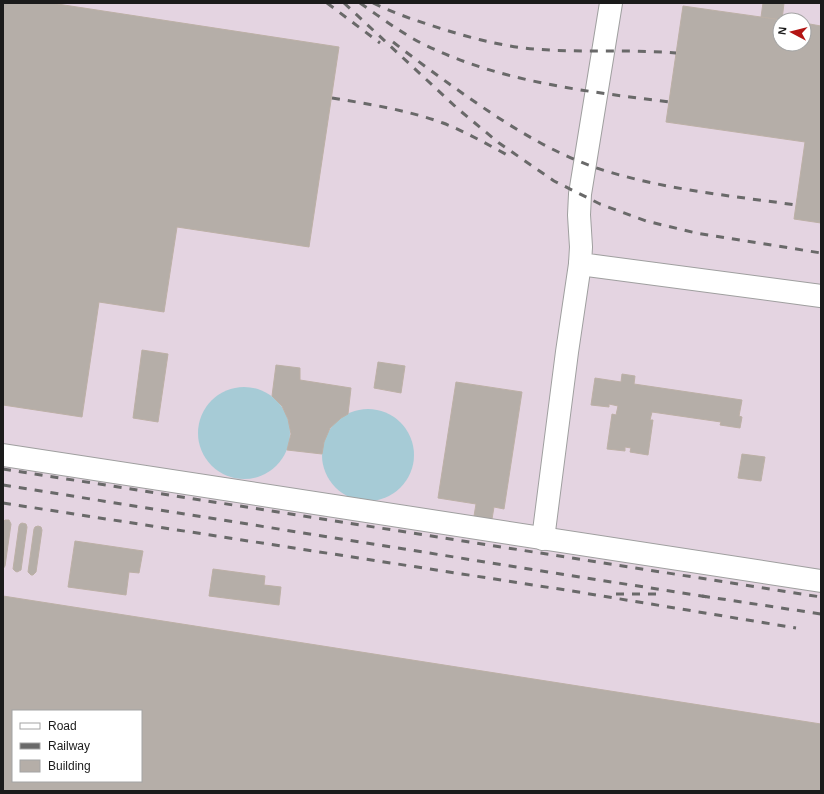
<svg xmlns="http://www.w3.org/2000/svg" width="824" height="794" viewBox="0 0 824 794" font-family="Arial,sans-serif">
	<style>
		.industrial { fill: #e4d4e1; fill-rule: evenodd }
		.water { fill: #a6cbd6 }
		.building { fill: #b5aea8; stroke: #bcb0a6; fill-rule: evenodd }
		.lines { fill: none; stroke-linecap: round; stroke-linejoin: round }
		.minor-casing { stroke: #9f9f9f; stroke-width: 24 }
		.minor { stroke: #fff; stroke-width: 22 }
		.rail { stroke: #696969; stroke-width: 3; stroke-dasharray: 8 8; stroke-linecap: butt }
	</style>
	<rect width="100%" height="100%" fill="#ece9e2"/>
	<!-- industrial -->
	<path class="industrial" d="M3,3h818v788h-818zM780,20h24v24h-24zM13,711h128v70h-128z"/>
	<!-- water -->
	<g class="water">
		<circle cx="244" cy="433" r="46"/>
		<circle cx="368" cy="455" r="46"/>
	</g>
	<!-- building -->
	<g class="building">
		<polygon points="3,3 51,3 339,47 309,247 177,227 164,312 99,302 82,417 3,405"/>
		<polygon points="763,3 784,3 782,20 761,17"/>
		<polygon points="683,6 782,20 780,20 780,44 804,44 804,23 821,26 821,223 794,219 805,142 666,122"/>
		<polygon points="142,350 168,354 158,422 133,418"/>
		<polygon points="378,362 405,366 401,393 374,388"/>
		<polygon points="276,365 300,368 300,380 351,388 348,414 341,418 330,428 324,442 322,454 287,450 291,434 288,419 282,406 272,396"/>
		<polygon points="622,374 635,376 634,384 742,400 739,416 742,417 740,428 720,425 721,422 652,412 650,420 653,420 648,455 630,452 631,448 625,447 625,451 607,449 612,414 616,415 618,406 609,404 609,407 591,405 595,378 621,382"/>
		<polygon points="456,382 522,392 504,509 494,507 492,519 474,516 476,504 438,498"/>
		<polygon points="742,454 765,457 761,481 738,478"/>
		<polygon points="5,520 9,520 11,524 5,566 3,569 3,522"/>
		<polygon points="22,523 26,524 27,527 21,570 17,572 15,571 13,569 19,526 20,524"/>
		<polygon points="38,526 41,527 42,530 36,572 33,575 31,575 28,572 34,529 35,527"/>
		<polygon points="75,541 143,551 139,573 129,572 126,595 68,587"/>
		<polygon points="213,569 265,576 264,585 281,587 279,605 209,596"/>
		<path d="M3,596l818,128v67h-818zM13,711h128v70h-128z"/>
	</g>
	<g class="lines">
		<!-- minor casing -->
		<g class="minor-casing">
			<g id="minor">
				<polyline points="611,3 580,194 579,215 581,247 580,264 821,296"/>
				<polyline points="3,455 821,581"/>
				<polyline points="543,539 567,352 580,264"/>
			</g>
		</g>
		<!-- minor -->
		<use href="#minor" class="minor"/>
		<!-- rail -->
		<g class="rail">
			<polyline points="327,3 380,43"/>
			<polyline points="344,3 458,109 499,143 554,181 600,204 646,221 696,233 821,253"/>
			<path d="M360,3c20,14 40,29 61,40 78,39 163,48 248,59"/>
			<path d="M373,3c19,9 38,16 57,22 34,11 68,21 104,24 47,4 95,0 142,4"/>
			<path d="M393,42c18,14 37,28 55,41 49,35 100,70 158,88 62,19 127,25 190,34"/>
			<path d="M332,98c37,6 75,12 111,25 23,9 44,21 66,33"/>
			<polyline points="3,469 821,597"/>
			<polyline points="3,485 548,572 708,597"/>
			<polyline points="3,503 572,591 796,628"/>
			<polyline points="616,594 660,594"/>
			<polyline points="702,596 821,614"/>
		</g>
	</g>
	<!-- border -->
	<rect width="824" height="794" fill="none" stroke="#1b1b1b" stroke-width="8"/>
	<!-- legend -->
	<rect x="12" y="710" width="130" height="72" fill="#ffffff" stroke="#a4a4a4"/>
	<rect x="20" y="723" width="20" height="6" fill="#ffffff" stroke="#a4a4a4"/>
	<text x="48" y="730" font-size="12" fill="#1b1b1b">Road</text>
	<rect x="20" y="743" width="20" height="6" fill="#696969" stroke="#a4a4a4"/>
	<text x="48" y="750" font-size="12" fill="#1b1b1b">Railway</text>
	<rect x="20" y="760" width="20" height="12" fill="#b5aea8" stroke="#a4a4a4"/>
	<text x="48" y="770" font-size="12" fill="#1b1b1b">Building</text>
	<!-- north arrow -->
	<g transform="translate(792 32) rotate(277)"><circle r="19" fill="#ffffff" stroke="#a4a4a4"/>
	<path d="M0-3L7 15L0 10L-7 15Z" fill="#b31514"/>
	<text y="-6" font-size="11" font-weight="bold" text-anchor="middle" fill="#1b1b1b">N</text>
	</g>
</svg>
